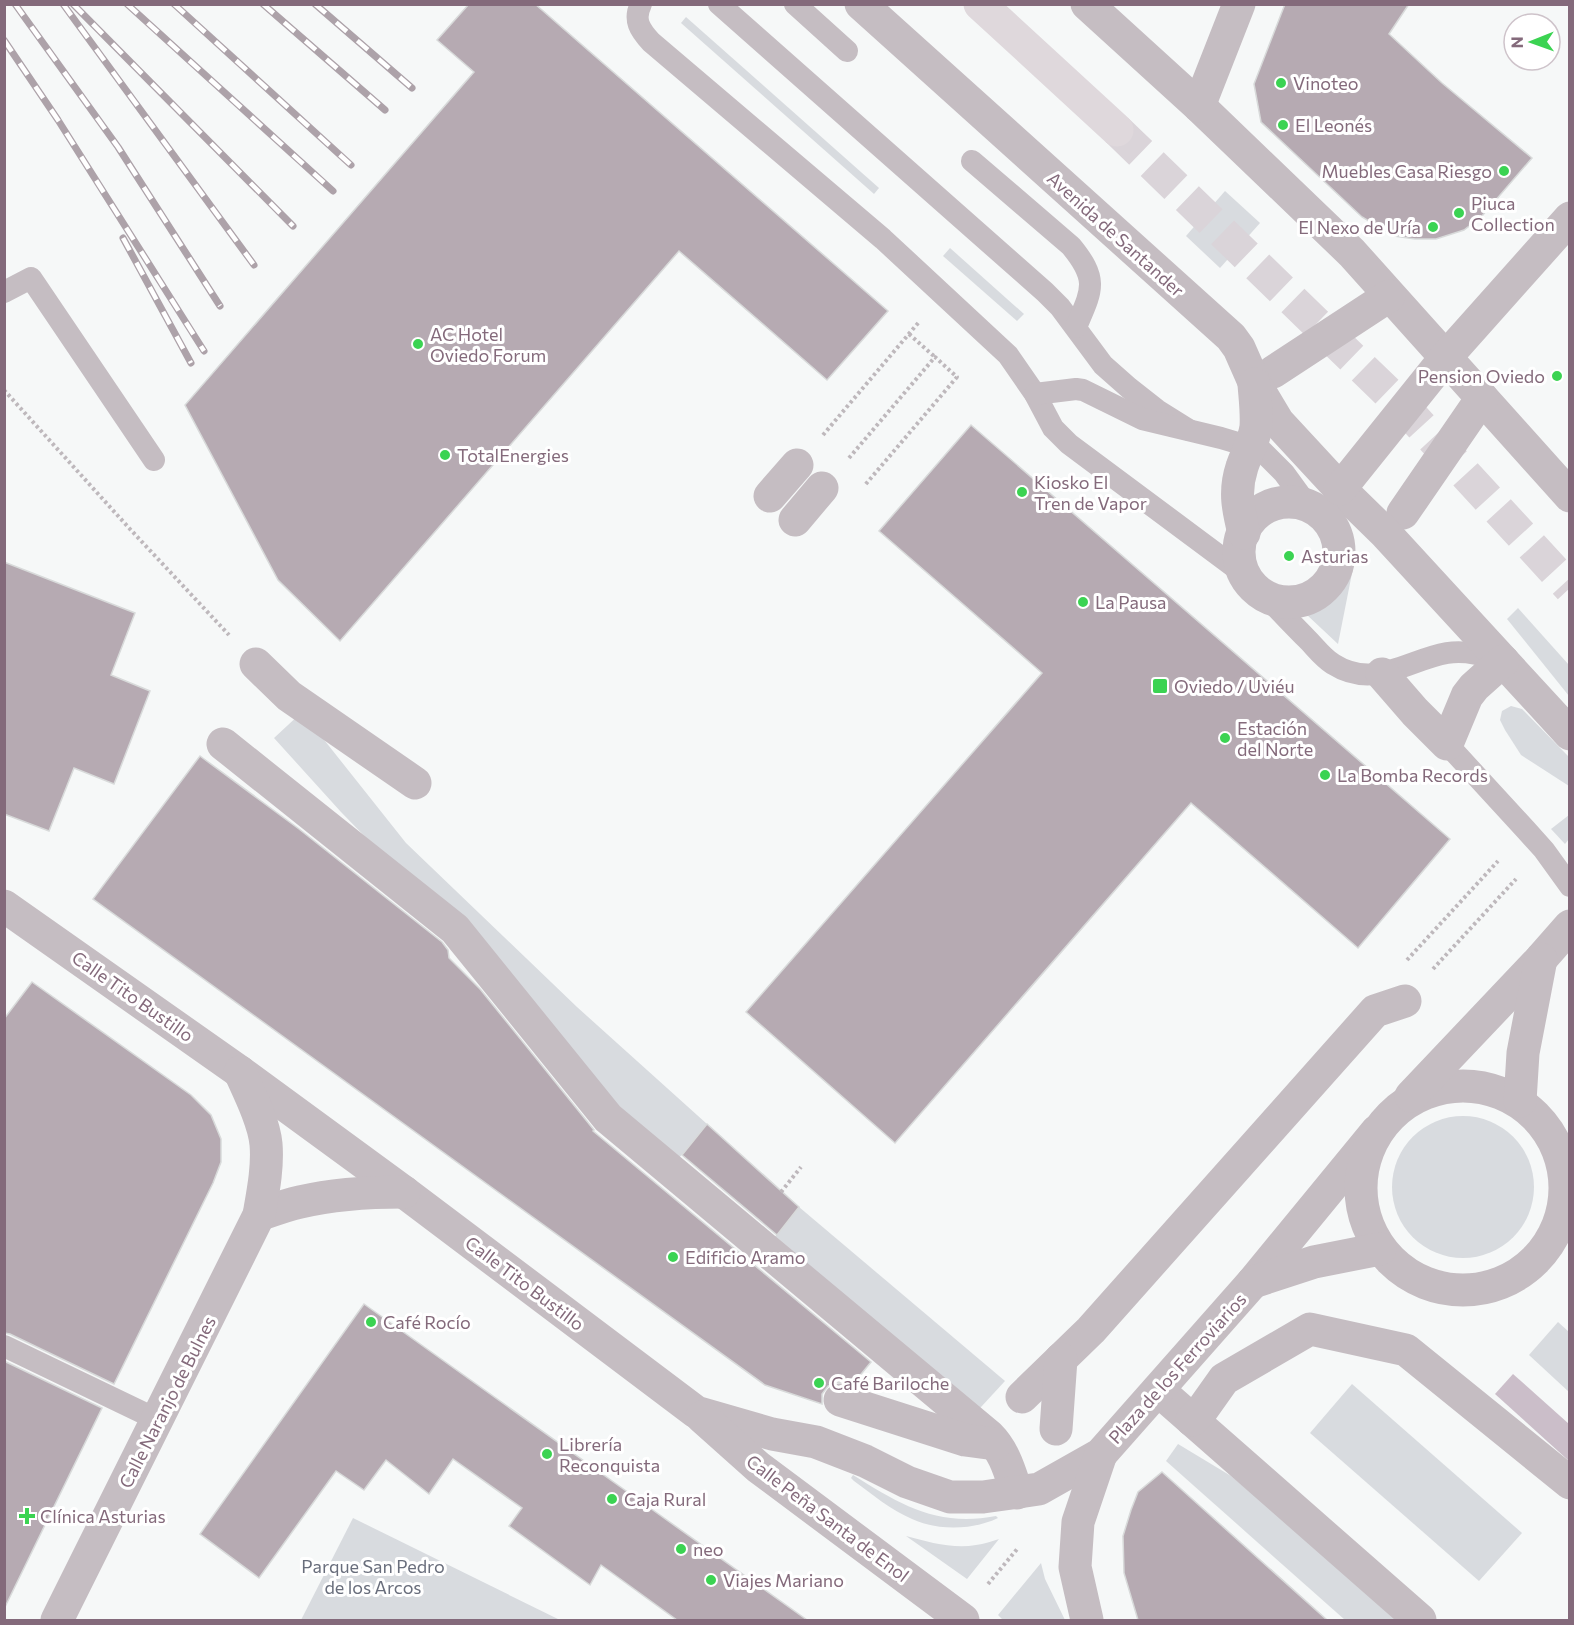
<svg xmlns="http://www.w3.org/2000/svg" width="1574" height="1625" viewBox="0 0 1574 1625" font-family="Commissioner,sans-serif">
	<style>
		.green { fill: #d8dbdf }
		.water { fill: #cbbec9 }
		.building { fill: #b6aab2; stroke: #d8dada; stroke-width: 1.5 }
		.lines { fill: none; stroke-linecap: round; stroke-linejoin: round }
		.trunk-tunnel { stroke: #dad4d9; stroke-width: 33; stroke-dasharray: 33 16; stroke-linecap: butt }
		.path { stroke: #beb8bc; stroke-width: 4; stroke-dasharray: 3 3; stroke-linecap: butt }
		.service { stroke: #c5bdc2; stroke-width: 22 }
		.pedestrian { stroke: #c5bdc2; stroke-width: 33 }
		.minor { stroke: #c5bdc2; stroke-width: 33 }
		.tertiary { stroke: #c5bdc2; stroke-width: 33 }
		.trunk { stroke: #dfd8dc; stroke-width: 33 }
		.rail-casing { stroke: #ada2a9; stroke-width: 7 }
		.rail { stroke: #fff; stroke-width: 4.5; stroke-dasharray: 14; stroke-linecap: butt }
		.poi-dot { fill: #3bd352; stroke: #fff; stroke-width: 2 }
		.labels { text-anchor: middle; dominant-baseline: central; stroke-width: 6; stroke-linejoin: round; paint-order: stroke }
		.poi-label { font-size: 18px; fill: #846a7b; stroke: #fff; text-anchor: start }
		.street-label { font-size: 18px; fill: #846a7b; stroke: #fff }
		.park-label { font-size: 18px; fill: #696e7c; stroke: #fff }
	</style>
	<rect width="100%" height="100%" fill="#f6f8f8"/>
	<!-- green -->
	<g class="green">
		<polygon points="686,17 879,188 874,194 681,23"/>
		<polygon points="1225,191 1260,223 1220,268 1186,236"/>
		<polygon points="950,248 1024,314 1017,321 943,256"/>
		<polygon points="1348,557 1355,558 1338,644 1306,614 1322,603 1338,585"/>
		<polygon points="1518,608 1569,665 1569,696 1507,619"/>
		<polygon points="1511,706 1522,709 1569,757 1569,786 1521,755 1505,730 1500,720 1502,711"/>
		<polygon points="302,712 406,843 577,1007 707,1124 669,1170 455,929 341,812 274,738"/>
		<polygon points="1569,815 1569,839 1565,844 1551,829"/>
		<circle cx="1463" cy="1187" r="71"/>
		<polygon points="799,1207 1005,1381 969,1420 773,1239"/>
		<polygon points="1558,1322 1569,1332 1569,1392 1529,1355"/>
		<polygon points="1352,1384 1522,1533 1479,1581 1310,1433"/>
		<polygon points="1178,1444 1231,1476 1404,1620 1345,1620 1166,1461"/>
		<path d="M853,1475c48,30 84,52 143,41l2,2c-25,12 -60,13 -86,1 -21,-9 -39,-24 -58,-38l-3,-3z"/>
		<polygon points="353,1518 560,1620 301,1620"/>
		<path d="M906,1536c22,6 47,13 70,9 8,-1 16,-4 23,-6l-32,40z"/>
		<polygon points="1041,1563 1045,1579 1065,1620 1003,1620 998,1615"/>
	</g>
	<!-- water -->
	<polygon class="water" points="1513,1374 1569,1424 1569,1461 1495,1394"/>
	<!-- building -->
	<g class="building">
		<polygon points="469,4 535,4 888,311 827,380 679,251 340,641 278,580 185,405 474,72 437,40"/>
		<polygon points="1285,4 1409,4 1389,34 1442,83 1532,158 1482,216 1464,230 1436,239 1415,239 1394,236 1362,217 1261,122 1254,84"/>
		<polygon points="971,425 1450,839 1358,948 1191,803 895,1143 746,1012 1042,673 879,531"/>
		<polygon points="4,562 135,613 111,675 150,691 114,784 74,768 49,831 4,814"/>
		<polygon points="200,756 299,829 442,942 448,950 449,958 480,989 594,1130 593,1131 871,1362 853,1384 837,1382 828,1386 822,1394 822,1404 765,1385 93,899"/>
		<polygon points="32,982 191,1095 211,1115 221,1139 221,1162 213,1183 114,1384 10,1334 4,1333 4,1019"/>
		<polygon points="707,1124 799,1207 777,1235 682,1155"/>
		<polygon points="364,1304 650,1508 807,1620 677,1620 601,1565 590,1585 509,1526 522,1508 453,1459 429,1494 386,1460 364,1490 336,1471 259,1578 200,1534"/>
		<polygon points="4,1361 102,1408 4,1609"/>
		<polygon points="1162,1472 1327,1620 1138,1620 1124,1573 1123,1536 1131,1510 1138,1492"/>
	</g>
	<g class="lines">
		<!-- trunk-tunnel -->
		<polyline class="trunk-tunnel" points="1117,130 1411,415 1570,588"/>
		<!-- path -->
		<g class="path">
			<polyline points="909,334 935,357"/>
			<polyline points="4,390 129,528 229,635"/>
			<polyline points="823,435 919,322"/>
			<polyline points="849,458 935,357 957,377 865,485"/>
			<polyline points="1407,960 1498,861"/>
			<polyline points="1433,969 1516,879"/>
			<polyline points="781,1192 801,1167"/>
			<polyline points="988,1584 1018,1548"/>
		</g>
		<!-- service -->
		<g class="service">
			<path d="M641,4c-8,16 -1,26 10,38l232,197 125,116 27,39 18,34 16,16 176,131"/>
			<polyline points="719,4 1045,292 1060,307 1103,365 1129,388 1157,410 1189,430"/>
			<polyline points="795,4 847,51"/>
			<path d="M972,161l99,85c28,34 21,44 5,81"/>
			<polyline points="4,292 31,278 154,460"/>
			<polyline points="1035,394 1076,389 1083,390 1142,419 1221,438 1251,447 1263,452 1284,473 1308,506"/>
			<path d="M1265,596c14,14 28,29 42,43 8,8 16,19 26,25 41,26 74,-4 114,-11 19,-3 37,2 55,8"/>
			<polyline points="1447,744 1526,830 1544,850 1570,886"/>
			<polyline points="4,1346 158,1420"/>
		</g>
		<!-- pedestrian -->
		<g class="pedestrian">
			<polyline points="1199,106 1352,253 1570,496"/>
			<polyline points="1273,372 1389,296"/>
			<polyline points="770,496 797,465"/>
			<polyline points="1403,513 1482,398"/>
			<polyline points="795,520 822,488"/>
			<polyline points="256,664 289,696 415,783"/>
			<polyline points="1158,1390 1420,1620"/>
			<polyline points="1022,1397 1091,1330 1375,1011 1405,1001"/>
			<polyline points="1192,1420 1202,1410 1224,1379 1310,1329 1406,1350 1570,1483"/>
			<polyline points="1056,1429 1061,1359"/>
		</g>
		<!-- minor -->
		<g class="minor">
			<polyline points="861,4 1231,337 1239,348 1254,382 1278,422 1340,489 1386,534 1570,734"/>
			<polyline points="1087,4 1199,106 1239,4"/>
			<circle cx="1289" cy="552" r="50"/>
			<path d="M1244,533c-6,-24 -10,-42 -2,-66 4,-13 12,-25 14,-40 1,-14 -1,-29 -2,-43"/>
			<polyline points="1382,674 1415,712 1447,744 1467,696 1474,687 1503,661"/>
			<path d="M223,744l232,185 153,189 381,318c16,16 21,37 28,57"/>
			<polyline points="4,906 240,1072 404,1192 696,1412 772,1434 816,1442 865,1461 907,1482 950,1497 983,1497 1039,1489 1101,1454 1253,1282 1377,1131"/>
			<circle cx="1463" cy="1188" r="102"/>
			<polyline points="1411,1096 1541,959 1570,926"/>
			<polyline points="1520,1101 1523,1053 1541,959"/>
			<path d="M259,1215c14,-5 27,-10 41,-13 34,-8 69,-10 104,-10"/>
			<polyline points="1253,1282 1314,1262 1380,1249"/>
			<polyline points="840,1400 965,1440 995,1444"/>
			<polyline points="702,1417 758,1467 963,1620"/>
			<path d="M57,1620l202,-405c4,-23 9,-48 7,-71 -2,-22 -17,-52 -26,-72"/>
			<polyline points="1087,1620 1075,1567 1078,1522 1101,1454"/>
		</g>
		<!-- tertiary -->
		<polyline class="tertiary" points="1340,489 1446,357 1570,218"/>
		<!-- trunk -->
		<polyline class="trunk" points="980,4 1117,130"/>
		<!-- rail casing -->
		<g class="rail-casing">
			<g id="rail">
				<polyline points="15,4 118,147 220,306"/>
				<polyline points="63,4 254,265"/>
				<polyline points="73,4 293,226"/>
				<polyline points="127,4 333,191"/>
				<polyline points="174,4 351,165"/>
				<polyline points="263,4 385,110"/>
				<polyline points="315,4 412,88"/>
				<polyline points="4,40 58,120 204,351"/>
				<polyline points="123,238 191,363"/>
			</g>
		</g>
		<!-- rail -->
		<use href="#rail" class="rail"/>
	</g>
	<!-- markers -->
	<g class="poi-dot">
		<circle cx="1281" cy="83" r="6"/>
		<circle cx="1283" cy="125" r="6"/>
		<circle cx="1504" cy="171" r="6"/>
		<circle cx="1459" cy="213" r="6"/>
		<circle cx="1433" cy="227" r="6"/>
		<circle cx="418" cy="344" r="6"/>
		<circle cx="1557" cy="376" r="6"/>
		<circle cx="445" cy="455" r="6"/>
		<circle cx="1022" cy="492" r="6"/>
		<circle cx="1289" cy="556" r="6"/>
		<circle cx="1083" cy="602" r="6"/>
		<rect x="1152" y="678" width="16" height="16" rx="3"/>
		<circle cx="1225" cy="738" r="6"/>
		<circle cx="1325" cy="775" r="6"/>
		<circle cx="673" cy="1257" r="6"/>
		<circle cx="371" cy="1322" r="6"/>
		<circle cx="819" cy="1383" r="6"/>
		<circle cx="547" cy="1454" r="6"/>
		<circle cx="612" cy="1499" r="6"/>
		<path d="M24 1507h6v6h6v6h-6v6h-6v-6h-6v-6h6z"/>
		<circle cx="681" cy="1549" r="6"/>
		<circle cx="711" cy="1580" r="6"/>
	</g>
	<g class="labels">
		<!-- poi labels -->
		<g class="poi-label">
			<text x="1293" y="83">Vinoteo</text>
			<text x="1295" y="125">El Leonés</text>
			<text x="1492" y="171" text-anchor="end">Muebles Casa Riesgo</text>
			<text x="1471" y="203">Piuca<tspan x="1471" dy="21">Collection</tspan></text>
			<text x="1421" y="227" text-anchor="end">El Nexo de Uría</text>
			<text x="430" y="334">AC Hotel<tspan x="430" dy="21">Oviedo Forum</tspan></text>
			<text x="1545" y="376" text-anchor="end">Pension Oviedo</text>
			<text x="457" y="455">TotalEnergies</text>
			<text x="1034" y="482">Kiosko El<tspan x="1034" dy="21">Tren de Vapor</tspan></text>
			<text x="1301" y="556">Asturias</text>
			<text x="1095" y="602">La Pausa</text>
			<text x="1174" y="686">Oviedo / Uviéu</text>
			<text x="1237" y="728">Estación<tspan x="1237" dy="21">del Norte</tspan></text>
			<text x="1337" y="775">La Bomba Records</text>
			<text x="685" y="1257">Edificio Aramo</text>
			<text x="383" y="1322">Café Rocío</text>
			<text x="831" y="1383">Café Bariloche</text>
			<text x="559" y="1444">Librería<tspan x="559" dy="21">Reconquista</tspan></text>
			<text x="624" y="1499">Caja Rural</text>
			<text x="40" y="1516">Clínica Asturias</text>
			<text x="693" y="1549">neo</text>
			<text x="723" y="1580">Viajes Mariano</text>
		</g>
		<!-- street labels -->
		<g class="street-label">
			<text transform="translate(1116 234) rotate(42)">Avenida de Santander</text>
			<text transform="translate(133 996) rotate(35)">Calle Tito Bustillo</text>
			<text transform="translate(525 1283) rotate(37)">Calle Tito Bustillo</text>
			<text transform="translate(1177 1368) rotate(-48)">Plaza de los Ferroviarios</text>
			<text transform="translate(167 1402) rotate(-63)">Calle Naranjo de Bulnes</text>
			<text transform="translate(828 1518) rotate(37)">Calle Peña Santa de Enol</text>
		</g>
		<!-- park labels -->
		<g class="park-label">
			<text x="373" y="1566">Parque San Pedro<tspan x="373" dy="21">de los Arcos</tspan></text>
		</g>
	</g>
	<!-- border -->
	<rect width="1574" height="1625" fill="none" stroke="#846a7b" stroke-width="12"/>
	<!-- north arrow -->
	<g transform="translate(1532 42) rotate(269)"><circle r="28" fill="#ffffff" stroke="#cec3ca" stroke-width="1.5"/>
	<path d="M0-4.5L10 22L0 15L-10 22Z" fill="#3bd352"/>
	<text y="-9" font-size="16" font-weight="bold" text-anchor="middle" fill="#846a7b">N</text>
	</g>
</svg>
